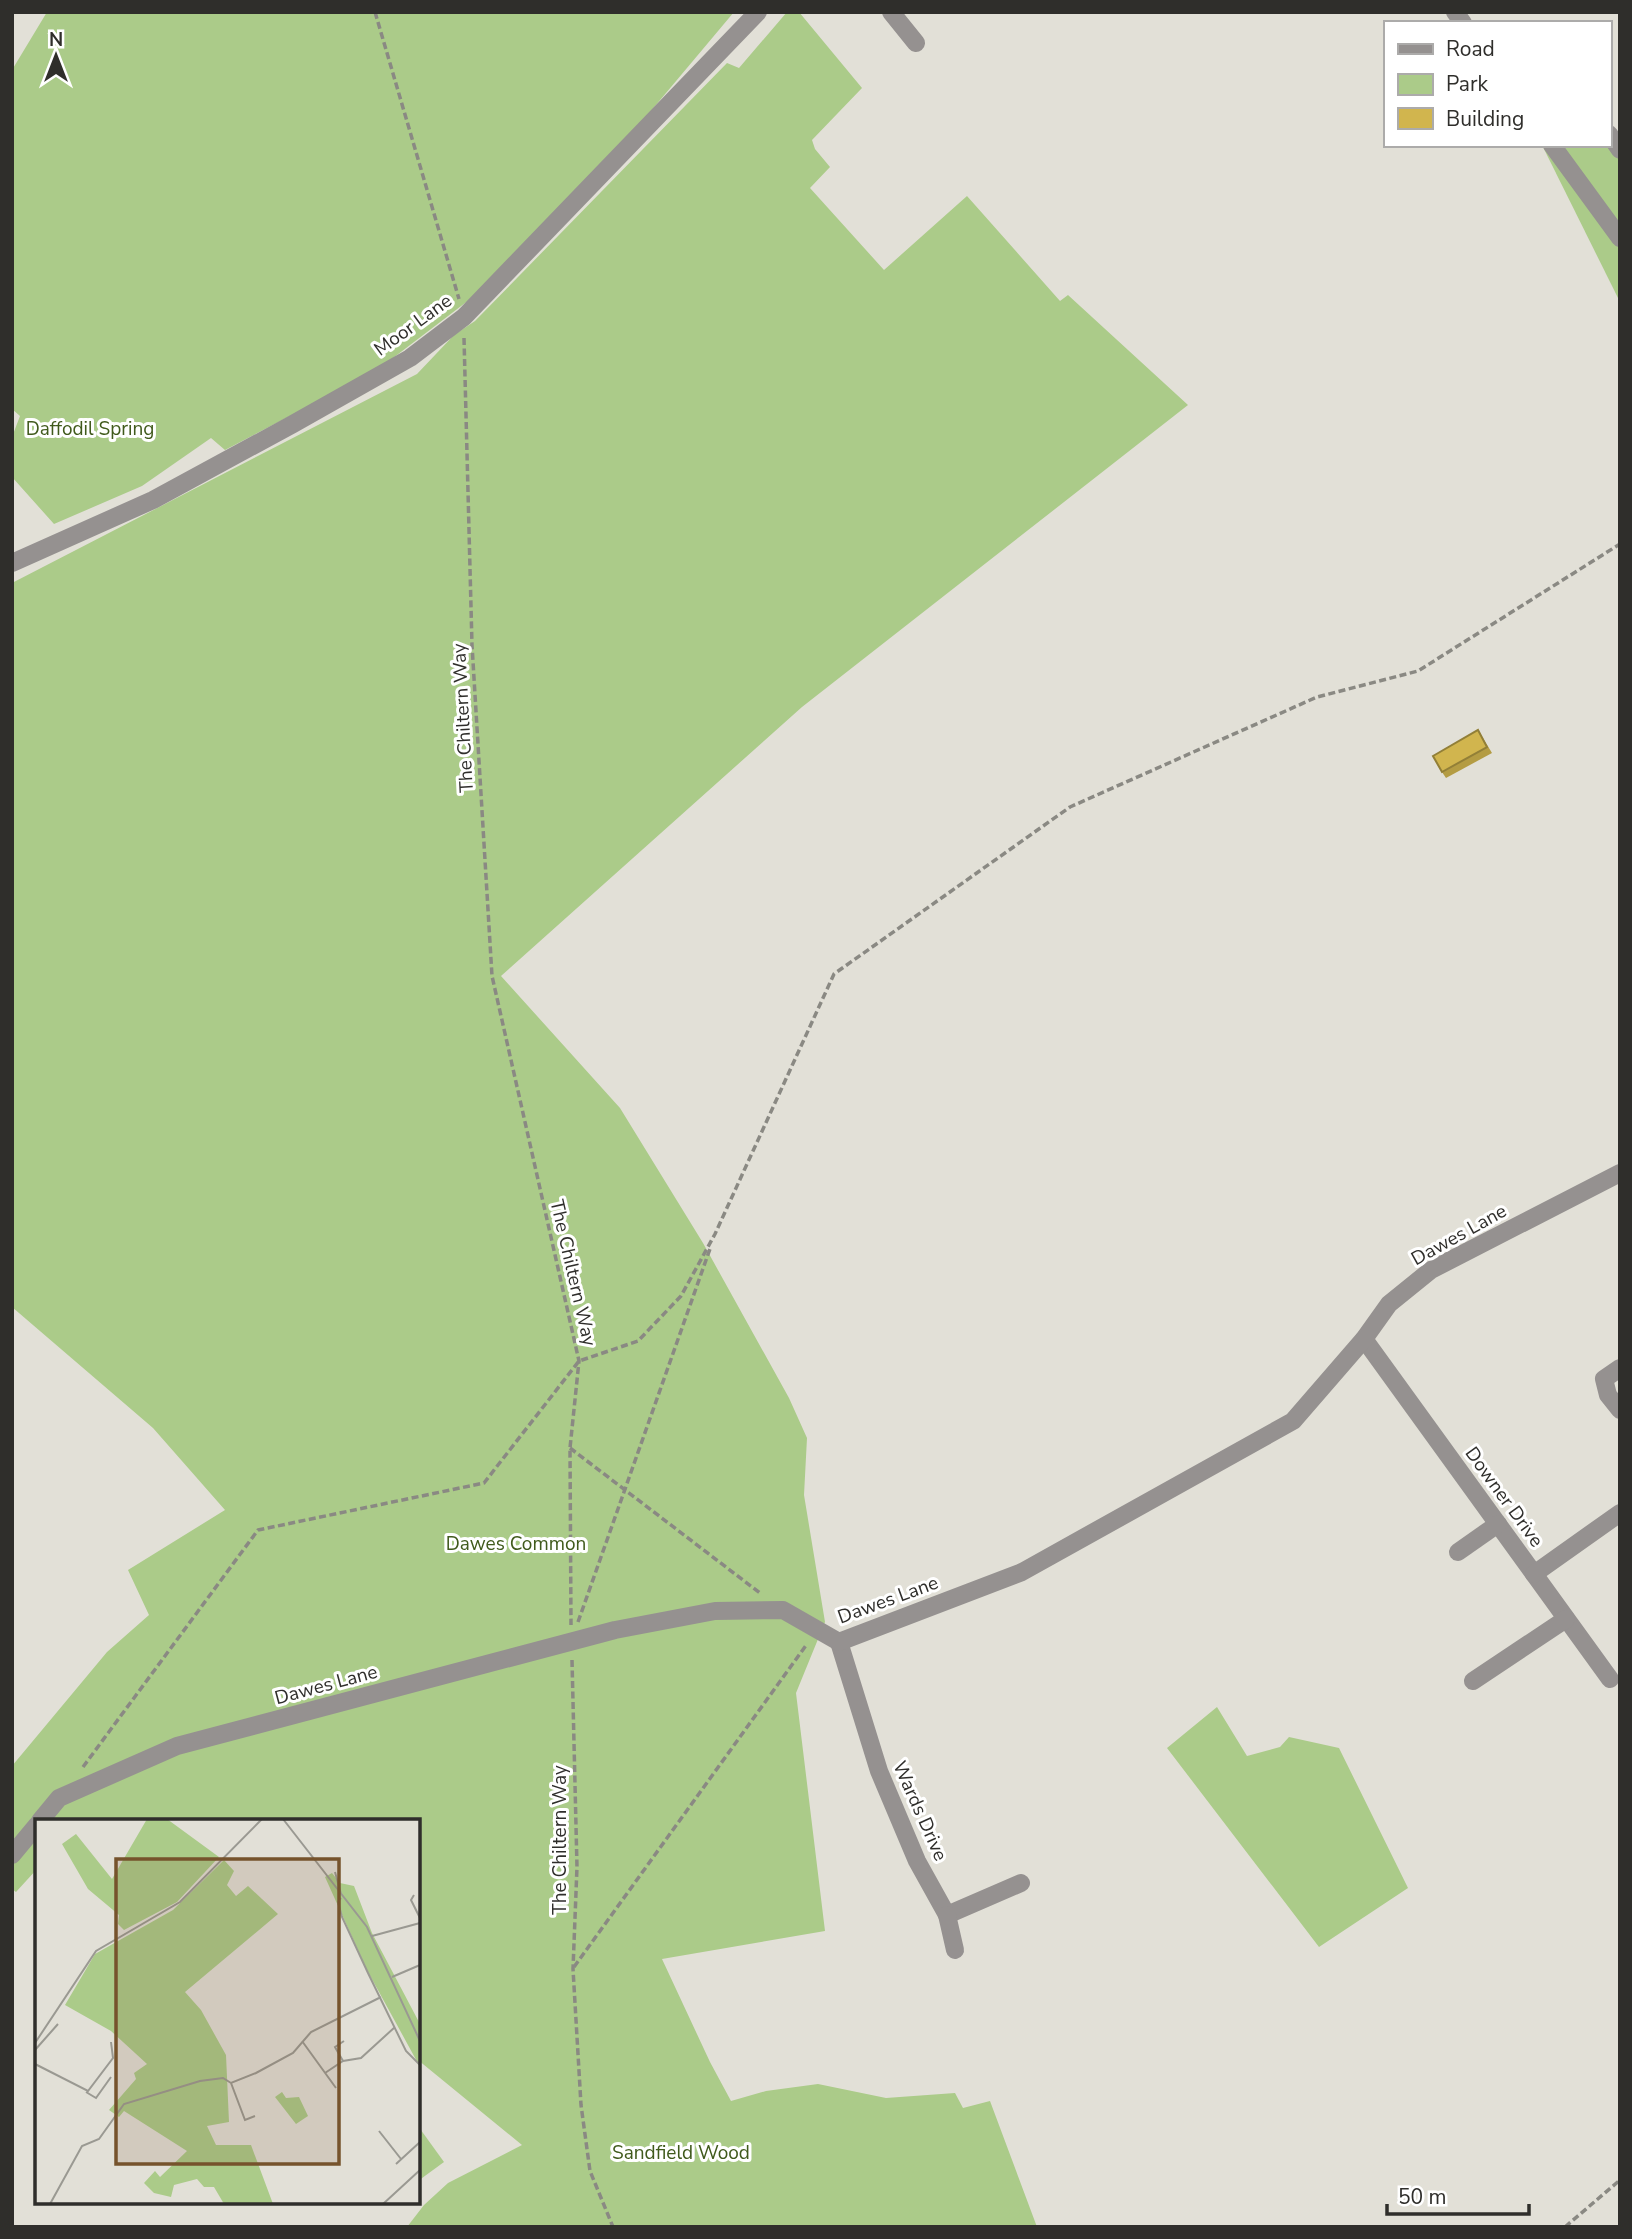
<svg xmlns="http://www.w3.org/2000/svg" width="1632" height="2239" viewBox="0 0 1632 2239" font-family="'Nunito Sans',sans-serif">
	<style>
		.green { fill: #abcb89 }
		.lines { fill: none; stroke-linecap: round; stroke-linejoin: round }
		.path { stroke: #8a8983; stroke-width: 3.5; stroke-dasharray: 7 3.5; stroke-linecap: butt }
		.minor { stroke: #959190; stroke-width: 18 }
		.wall { fill: #b49c43 }
		.building { fill: #d1b54e; stroke: #927f37; stroke-width: 2 }
		.labels { text-anchor: middle; dominant-baseline: central; stroke-width: 6; stroke-linejoin: round; paint-order: stroke }
		.street-label { font-size: 19px; fill: #2f2e2b; stroke: #fff }
		.park-label { font-size: 19px; fill: #405a1c; stroke: #fff }
		.inset-road { fill: none; stroke: #9a9992; stroke-width: 2 }
		.view { fill: #76532c; fill-opacity: 0.15; stroke: #76532c; stroke-width: 3.5 }
		.inset-edge { fill: none; stroke: #2f2e2b; stroke-width: 3.5 }
	</style>
	<rect width="100%" height="100%" fill="#e2e0d7"/>
	<!-- green -->
	<g class="green">
		<polygon points="47,12 734,12 624,143 469,300 376,371 225,450 211,438 142,486 54,524 12,477 12,437 20,416 12,409 12,70"/>
		<polygon points="787,12 799,12 862,88 812,140 815,149 830,167 810,188 884,270 967,196 1060,301 1068,295 1188,405 802,707 501,976 620,1108 703,1243 789,1398 807,1438 804,1495 825,1622 796,1693 825,1931 662,1959 710,2062 731,2101 766,2091 818,2084 886,2098 955,2093 963,2108 990,2101 1037,2227 407,2227 424,2205 448,2183 522,2145 418,2060 418,1821 37,1821 37,1869 16,1892 12,1889 12,1766 107,1652 149,1615 128,1570 225,1510 153,1428 12,1307 12,583 417,374 454,335 475,321 727,63 739,68"/>
		<polygon points="1542,145 1609,145 1620,149 1620,302"/>
		<polygon points="1217,1707 1247,1756 1280,1747 1289,1737 1339,1748 1408,1888 1319,1947 1167,1748"/>
		<polygon points="418,2126 444,2162 418,2181"/>
	</g>
	<g class="lines">
		<!-- path -->
		<g class="path">
			<polyline points="375,12 459,299"/>
			<polyline points="464,338 472,645 492,976 579,1361 570,1448 571,1625"/>
			<polyline points="570,1448 760,1593"/>
			<polyline points="578,1622 711,1246"/>
			<polyline points="572,1660 577,1867 573,1969 581,2105 590,2171 613,2227"/>
			<polyline points="83,1767 258,1530 484,1483 579,1361 638,1341 681,1296 715,1234 834,974 1070,807 1317,697 1418,671 1620,544"/>
			<polyline points="574,1967 807,1644"/>
			<polyline points="1565,2227 1620,2180"/>
		</g>
		<!-- minor -->
		<g class="minor">
			<polyline points="891,12 916,43"/>
			<polyline points="1455,12 1463,23"/>
			<polyline points="1609,134 1620,150"/>
			<polyline points="1552,145 1620,238"/>
			<polyline points="12,563 153,500 293,424 410,358 464,317 758,12"/>
			<polyline points="1364,1339 1610,1679"/>
			<polyline points="1620,1368 1604,1379 1608,1395 1620,1410"/>
			<polyline points="1458,1552 1498,1524"/>
			<polyline points="1534,1574 1620,1513"/>
			<polyline points="839,1642 879,1771 917,1861 947,1915 1021,1883"/>
			<polyline points="1473,1681 1566,1619"/>
			<polyline points="40,1821 59,1798 177,1746 615,1630 715,1611 783,1610 839,1642 1022,1572 1293,1421 1364,1339 1389,1304 1431,1270 1620,1173"/>
			<polyline points="12,1855 37,1825"/>
			<polyline points="947,1915 955,1950"/>
		</g>
	</g>
	<!-- wall -->
	<polygon class="wall" points="1478,730 1492,753 1446,778 1442,772"/>
	<!-- building -->
	<polygon class="building" points="1478,730 1487,747 1442,772 1433,756"/>
	<g class="labels">
		<!-- street labels -->
		<g class="street-label">
			<text transform="translate(413 325) rotate(-36)">Moor Lane</text>
			<text transform="translate(463 718) rotate(-93)">The Chiltern Way</text>
			<text transform="translate(1459 1235) rotate(-29)">Dawes Lane</text>
			<text transform="translate(573 1273) rotate(77)">The Chiltern Way</text>
			<text transform="translate(1504 1497) rotate(54)">Downer Drive</text>
			<text transform="translate(888 1600) rotate(-20)">Dawes Lane</text>
			<text transform="translate(326 1685) rotate(-15)">Dawes Lane</text>
			<text transform="translate(920 1811) rotate(66)">Wards Drive</text>
			<text transform="translate(560 1840) rotate(-90)">The Chiltern Way</text>
		</g>
		<!-- park labels -->
		<g class="park-label">
			<text x="90" y="429">Daffodil Spring</text>
			<text x="516" y="1544">Dawes Common</text>
			<text x="681" y="2153">Sandfield Wood</text>
		</g>
	</g>
	<!-- overview -->
	<g transform="translate(35 1819)">
		<rect width="385" height="385" fill="#e2e0d7"/>
		<path d="M112,0h20l52,38 -42,45 -53,28 -6,-6 1,-9 -31,-26 -26,-45 14,-10 36,45zM189,41l10,11 -7,14 9,11 12,-10 30,28 -93,78 16,18 25,45 3,67 -22,4 9,19h35l22,59h-49l-10,-17h-10l-7,-8 -23,6 -3,12 -17,-4 -10,-10 11,-12 5,6 27,-26 -63,-40 -5,6 -10,-7 27,-31 -2,-6 13,-9 -36,-33 -46,-26 30,-51 78,-44zM297,54l8,10 14,3 18,47 48,91v43l-53,-97 -42,-93zM247,273l4,6 13,-1 9,19 -12,8 -21,-27z" fill="#abcb89"/>
		<path class="inset-road" d="M248,0l84,108 53,114M300,53l6,22M379,76l-3,5 9,18M306,79l-3,4 4,15 26,56 38,78 14,14M337,117l48,-13M357,158l28,-12M267,222l34,47M0,224l61,-92 84,-49 82,-83M0,231l23,-26M308,242l-8,-14 9,-6M0,245l53,27 25,-33 -2,-16M290,254l18,-12 18,-3 34,-31M196,264l14,37 10,-4M51,273l10,6 15,-21M344,312l22,28M361,345l24,-22M15,385l32,-58 17,-7 25,-35 76,-23 23,-3 8,5 25,-10 37,-20 18,-21 70,-35M348,385l37,-34"/>
		<path class="view" d="M81,40h223v305h-223z"/>
		<rect width="385" height="385" class="inset-edge"/>
	</g>
	<!-- border -->
	<rect width="1632" height="2239" fill="none" stroke="#2f2e2b" stroke-width="28"/>
	<!-- legend -->
	<rect x="1384" y="21" width="228" height="126" fill="#ffffff" stroke="#acabaa" stroke-width="2"/>
	<rect x="1398" y="44" width="35" height="10" fill="#959190" stroke="#acabaa" stroke-width="2"/>
	<text x="1446" y="56" font-size="21" fill="#2f2e2b">Road</text>
	<rect x="1398" y="74" width="35" height="21" fill="#abcb89" stroke="#acabaa" stroke-width="2"/>
	<text x="1446" y="91" font-size="21" fill="#2f2e2b">Park</text>
	<rect x="1398" y="108" width="35" height="21" fill="#d1b54e" stroke="#acabaa" stroke-width="2"/>
	<text x="1446" y="126" font-size="21" fill="#2f2e2b">Building</text>
	<!-- north arrow -->
	<g transform="translate(56 56)" stroke="#ffffff" stroke-width="5" paint-order="stroke">
	<path d="M0-5L12 26L0 18L-12 26Z" fill="#2f2e2b"/>
	<text y="-10" font-size="19" font-weight="bold" text-anchor="middle" fill="#2f2e2b">N</text>
	</g>
	<!-- scale -->
	<path d="M1387 2204v10h142v-10" fill="none" stroke="#2f2e2b" stroke-width="3.5"/>
	<text x="1398" y="2204" font-size="21" fill="#2f2e2b" stroke="#ffffff" stroke-width="5" paint-order="stroke">50 m</text>
</svg>
